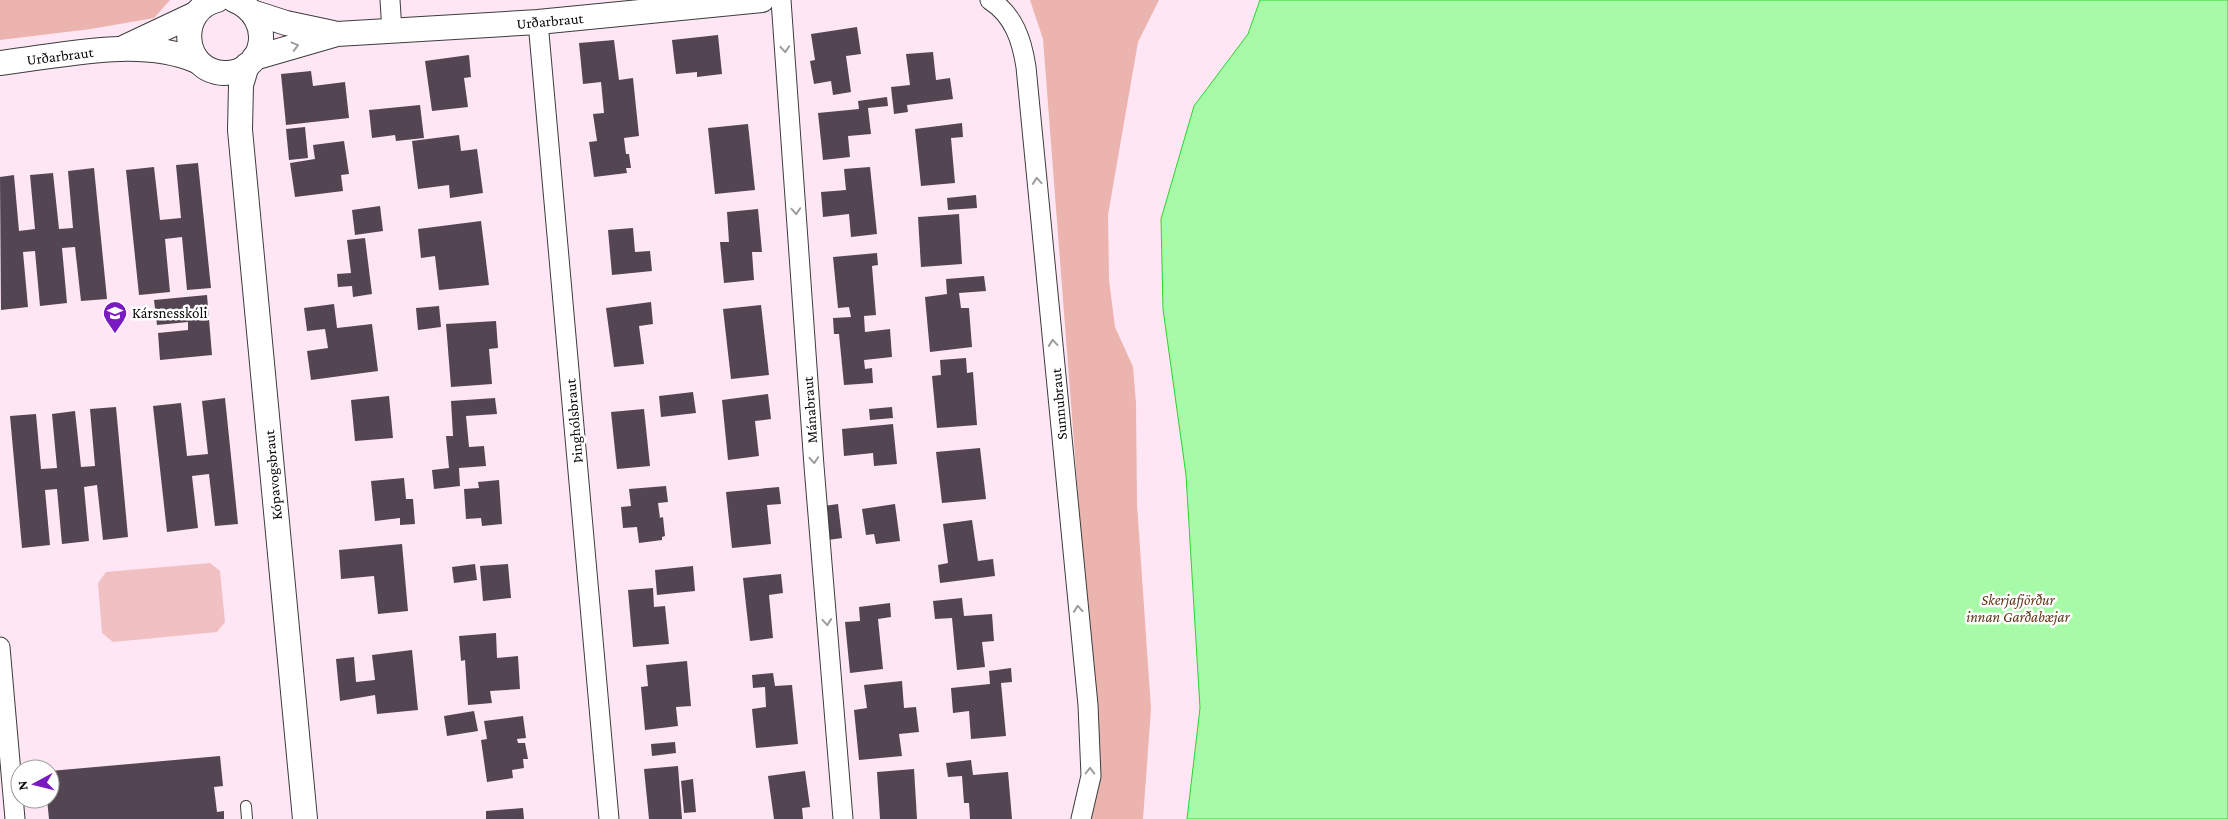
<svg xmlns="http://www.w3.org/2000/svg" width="2228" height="819" viewBox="0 0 2228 819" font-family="'Crimson Pro',serif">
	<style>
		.green { fill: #ebb4ae }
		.pitch { fill: #f1c0c2 }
		.water { fill: #a7faa7; stroke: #2ad52d }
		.building { fill: #534552 }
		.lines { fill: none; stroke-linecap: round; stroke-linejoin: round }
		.service-casing { stroke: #3c3c3c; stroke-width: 12 }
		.minor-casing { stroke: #3c3c3c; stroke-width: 21 }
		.tertiary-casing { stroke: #3c3c3c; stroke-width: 26 }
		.service { stroke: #fff; stroke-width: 10 }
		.minor { stroke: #fff; stroke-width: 19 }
		.tertiary { stroke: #fff; stroke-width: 24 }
		.oneway { stroke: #9d9d9d }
		.labels { text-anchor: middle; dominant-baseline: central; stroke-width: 5; stroke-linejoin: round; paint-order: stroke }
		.street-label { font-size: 15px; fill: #090909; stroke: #fff }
		.poi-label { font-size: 15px; fill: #090909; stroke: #fff; text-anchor: start }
		.park-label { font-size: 15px; font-style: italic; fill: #633717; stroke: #fff }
	</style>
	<rect width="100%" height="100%" fill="#ffe6f4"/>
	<!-- green -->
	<g class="green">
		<polygon points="0,0 170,0 154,18 91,29 0,40"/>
		<polygon points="1030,0 1159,0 1138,42 1108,215 1109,280 1115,327 1133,367 1136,403 1137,504 1151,709 1143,819 1087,819 1091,664 1043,39"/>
	</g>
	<!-- pitch -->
	<polygon class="pitch" points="210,563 220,571 225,622 217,632 113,642 102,633 98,583 106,572"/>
	<!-- water -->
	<polygon class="water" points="1260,0 2228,0 2228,819 1187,819 1200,708 1186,475 1163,309 1161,219 1194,106 1248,34"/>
	<!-- building -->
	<g class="building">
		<polygon points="857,27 861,54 846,56 851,92 833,95 831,81 814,84 810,61 815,60 811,34"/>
		<polygon points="718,35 722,74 697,77 697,72 676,74 672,40"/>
		<polygon points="614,40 619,80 633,78 639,136 624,138 626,154 629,154 631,168 626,168 627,173 594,177 589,142 597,141 593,114 604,113 601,82 583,84 579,43"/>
		<polygon points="933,52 936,80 950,78 953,99 907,105 908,112 894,114 891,87 910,85 906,54"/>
		<polygon points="469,55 471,77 464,78 468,107 432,111 425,61"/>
		<polygon points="311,71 313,86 345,82 349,118 286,125 281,74"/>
		<polygon points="887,97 888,106 868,108 871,134 848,136 850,157 823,160 818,113 859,109 858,101"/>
		<polygon points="420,105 424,138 396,141 395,135 372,138 369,110"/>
		<polygon points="962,123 963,137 951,138 955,183 921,186 915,129"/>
		<polygon points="748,124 755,190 715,194 708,128"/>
		<polygon points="305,127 308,158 289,160 286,129"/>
		<polygon points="459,135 461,151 477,149 483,193 450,198 449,185 418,189 412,141"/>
		<polygon points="344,141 349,174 341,175 343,191 295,197 290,163 315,159 313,145"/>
		<polygon points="198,163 211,288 187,290 182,237 165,239 170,292 139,295 126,170 154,167 160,220 181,218 176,165"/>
		<polygon points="870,167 877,234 851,237 849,214 823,217 821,192 846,190 844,169"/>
		<polygon points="94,168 107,299 81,301 75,247 62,248 67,303 40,306 35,251 23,252 28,307 1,310 0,177 14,175 19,231 35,229 30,175 53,173 59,229 73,228 68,171"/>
		<polygon points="976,195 977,208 948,210 947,198"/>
		<polygon points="380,206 383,231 355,235 352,210"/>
		<polygon points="758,209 762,252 752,252 754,280 724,283 720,242 729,242 727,212"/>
		<polygon points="959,214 962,264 921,267 918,217"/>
		<polygon points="481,221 489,285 439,290 435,256 421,258 418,229"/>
		<polygon points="633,228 635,252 650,251 652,271 612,275 608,230"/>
		<polygon points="365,238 372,294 353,297 352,286 338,287 337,274 351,273 347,240"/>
		<polygon points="877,253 878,265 872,266 876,315 864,316 865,332 890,329 892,357 864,360 865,369 872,368 873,383 844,385 839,334 834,334 833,318 851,317 849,307 838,308 833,257"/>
		<polygon points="984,276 986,291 959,293 961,308 969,308 972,347 930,352 925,297 947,294 946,279"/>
		<polygon points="207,295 212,355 160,360 158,333 188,330 188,322 157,325 154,300"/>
		<polygon points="651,302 653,324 639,326 644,364 614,367 606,308"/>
		<polygon points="334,304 337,328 372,324 378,371 311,380 307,351 328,348 325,329 307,331 304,308"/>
		<polygon points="761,305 769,375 731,379 723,309"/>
		<polygon points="439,306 441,327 418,330 416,308"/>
		<polygon points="496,321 498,348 489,349 492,384 451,387 446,324"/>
		<polygon points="966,358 967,373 973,372 977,425 937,428 932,376 941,375 940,360"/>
		<polygon points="693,392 696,413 661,417 659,396"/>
		<polygon points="768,394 771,419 755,421 759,456 728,460 722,400"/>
		<polygon points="389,396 393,438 355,441 351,400"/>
		<polygon points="225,398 238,524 215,526 209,474 192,476 198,528 167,532 153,406 181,403 187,456 208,454 202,401"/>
		<polygon points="495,398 497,414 466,416 469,447 484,446 486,466 459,468 460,486 434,489 432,470 449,468 446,436 453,436 451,401"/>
		<polygon points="116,407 128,537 103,540 97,485 84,487 89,541 62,544 57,489 45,490 50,545 22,548 10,416 36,414 41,469 57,468 52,414 75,411 81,467 95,466 90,409"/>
		<polygon points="892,407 893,418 870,420 869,409"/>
		<polygon points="644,409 650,466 617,469 611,412"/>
		<polygon points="893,424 897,464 874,466 873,453 844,456 842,429"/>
		<polygon points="980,448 986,499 942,503 936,452"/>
		<polygon points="404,478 406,499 413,499 415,524 400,525 400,518 375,521 371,481"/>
		<polygon points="499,480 502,524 482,526 481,518 466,519 464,489 479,488 478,482"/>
		<polygon points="666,486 668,502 658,503 660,518 663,517 665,536 662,537 662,540 639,543 637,527 623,528 621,507 631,506 629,489"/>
		<polygon points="779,487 781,504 767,505 771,544 732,548 726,492"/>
		<polygon points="838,504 842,538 828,540 824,506"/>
		<polygon points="895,504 900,541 876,544 874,534 866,535 862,509"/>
		<polygon points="972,520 978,561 993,559 995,576 940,583 938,565 948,563 943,524"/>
		<polygon points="402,544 408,611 378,614 374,576 341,579 339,550"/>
		<polygon points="475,564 477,580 454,583 452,567"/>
		<polygon points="508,564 511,598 483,601 480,566"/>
		<polygon points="693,566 695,591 657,595 655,570"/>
		<polygon points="781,574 783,593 769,595 773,638 750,641 743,578"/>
		<polygon points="653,588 654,607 665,606 669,644 633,647 628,590"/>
		<polygon points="962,598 964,616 992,614 994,641 982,642 985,667 957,670 952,618 935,619 933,601"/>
		<polygon points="890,603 891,617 878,619 883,669 850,673 845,622 860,621 859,607"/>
		<polygon points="496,633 497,658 518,656 520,689 490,691 492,703 468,705 465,660 461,661 459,636"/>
		<polygon points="412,650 418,710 377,714 375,695 340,701 336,659 354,657 356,682 375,680 372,655"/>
		<polygon points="687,661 691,706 676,707 678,726 645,730 641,687 648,686 646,665"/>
		<polygon points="1011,668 1012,682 1001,683 1006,736 971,739 969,711 953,713 951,688 990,684 989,671"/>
		<polygon points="773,673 775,686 792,685 798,744 756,748 752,709 766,707 765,687 753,688 752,675"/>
		<polygon points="902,681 904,708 916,707 919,732 899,734 902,756 859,760 854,710 867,708 864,685"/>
		<polygon points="474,711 478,731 447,736 444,716"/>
		<polygon points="523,716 526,738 517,739 518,743 525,743 528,759 523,759 524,768 512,770 513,778 487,782 481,740 487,739 484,721"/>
		<polygon points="675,742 676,753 652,756 651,744"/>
		<polygon points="220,756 223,786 214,787 217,812 224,811 224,819 49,819 47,799 50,799 50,771"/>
		<polygon points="971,760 973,775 1008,772 1012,819 970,819 969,803 964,803 962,776 948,777 946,763"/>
		<polygon points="678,766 682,819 649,819 644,769"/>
		<polygon points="914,769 917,819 880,819 877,772"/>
		<polygon points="805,771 810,807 802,808 803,819 774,819 768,776"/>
		<polygon points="693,779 696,812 684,813 681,781"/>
		<polygon points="523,808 524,819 486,819 486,811"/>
	</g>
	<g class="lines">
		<!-- service casing -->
		<g class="service-casing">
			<polyline id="service" points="246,806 247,819"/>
		</g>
		<!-- minor casing -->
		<g class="minor-casing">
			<g id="minor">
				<polyline points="390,0 392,31"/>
				<polyline points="781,0 814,466 843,819"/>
				<path d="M990,0c24,15 32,41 36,67l62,638 3,71 -10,43"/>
				<polyline points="538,22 609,819"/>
				<polyline points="0,647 15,819"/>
			</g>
		</g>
		<!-- tertiary casing -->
		<g class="tertiary-casing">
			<g id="tertiary">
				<path d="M217,0c-40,10 -36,71 7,73 41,1 53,-55 10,-73"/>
				<polyline points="255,13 286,23 333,33"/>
				<polyline points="125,47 195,14"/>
				<polyline points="254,58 337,34 538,22 762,0"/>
				<path d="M0,63c61,-7 139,-27 197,-2"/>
				<polyline points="247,65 241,85 240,130 305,819"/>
			</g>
		</g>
		<!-- service -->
		<use href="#service" class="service"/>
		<!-- minor -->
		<use href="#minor" class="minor"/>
		<!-- tertiary -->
		<use href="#tertiary" class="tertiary"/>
	</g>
	<!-- one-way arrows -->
	<defs><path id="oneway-chevron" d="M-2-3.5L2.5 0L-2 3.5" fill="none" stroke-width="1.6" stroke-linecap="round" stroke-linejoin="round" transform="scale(1.25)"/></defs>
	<g class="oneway">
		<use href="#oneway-chevron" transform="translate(295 46) rotate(-15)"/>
		<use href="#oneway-chevron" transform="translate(785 49) rotate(86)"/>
		<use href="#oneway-chevron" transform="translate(1037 181) rotate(-95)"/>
		<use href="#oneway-chevron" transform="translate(796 211) rotate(86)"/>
		<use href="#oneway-chevron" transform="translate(1053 343) rotate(-95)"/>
		<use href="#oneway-chevron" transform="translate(814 460) rotate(86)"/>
		<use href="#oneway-chevron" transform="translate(1078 609) rotate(-95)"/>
		<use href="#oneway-chevron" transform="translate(827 622) rotate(85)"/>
		<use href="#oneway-chevron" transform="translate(1090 771) rotate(-89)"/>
	</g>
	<!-- icons -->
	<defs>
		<g id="school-pin" transform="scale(1.25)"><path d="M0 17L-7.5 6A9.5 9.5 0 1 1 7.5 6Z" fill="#7a1ac1" stroke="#fff"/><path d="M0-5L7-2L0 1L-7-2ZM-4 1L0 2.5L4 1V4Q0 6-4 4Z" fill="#fff"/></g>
	</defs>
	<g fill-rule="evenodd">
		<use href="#school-pin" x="115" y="313"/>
	</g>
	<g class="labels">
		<!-- street labels -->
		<g class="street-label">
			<text transform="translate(550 21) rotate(-5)">Urðarbraut</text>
			<text transform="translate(60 56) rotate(-7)">Urðarbraut</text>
			<text transform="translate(1059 404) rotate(-95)">Sunnubraut</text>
			<text transform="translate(810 410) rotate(-94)">Mánabraut</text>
			<text transform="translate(574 421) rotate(-95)">Þinghólsbraut</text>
			<text transform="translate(273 475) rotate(-95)">Kópavogsbraut</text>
		</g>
		<!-- poi labels -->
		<g class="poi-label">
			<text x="132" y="313">Kársnesskóli</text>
		</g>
		<!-- park labels -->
		<g class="park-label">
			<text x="2018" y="600">Skerjafjörður<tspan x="2018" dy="17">innan Garðabæjar</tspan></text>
		</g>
	</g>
	<!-- north arrow -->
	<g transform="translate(35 784) rotate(263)"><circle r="24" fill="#ffffff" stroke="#9d9d9d"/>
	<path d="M0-4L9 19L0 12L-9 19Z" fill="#7a1ac1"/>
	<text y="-8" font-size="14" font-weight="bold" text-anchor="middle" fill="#090909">N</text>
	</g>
</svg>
